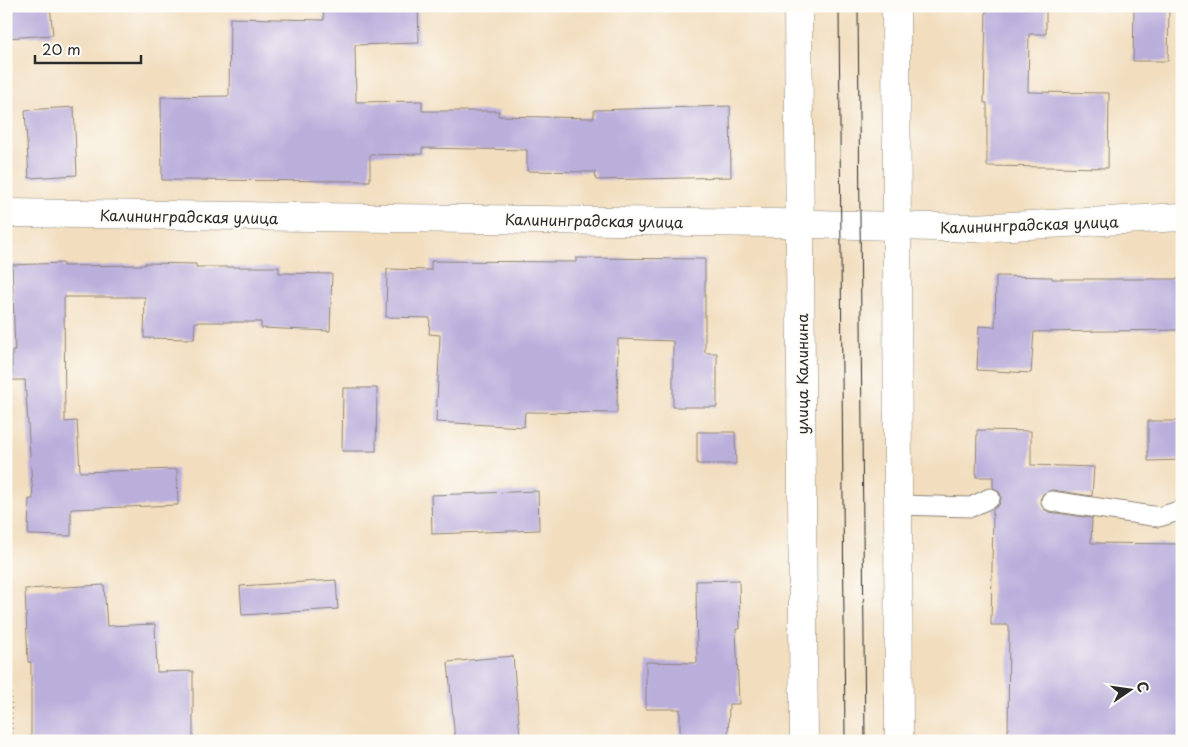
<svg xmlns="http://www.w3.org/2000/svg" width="1188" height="747" viewBox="0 0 1188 747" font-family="'Playpen Sans',sans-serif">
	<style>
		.building { fill: #baaedb }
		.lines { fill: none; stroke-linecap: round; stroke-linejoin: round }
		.lane-casing { stroke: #8e8475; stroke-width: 21 }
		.street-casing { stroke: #8e8475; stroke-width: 29 }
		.secondary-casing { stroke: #8e8475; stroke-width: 29 }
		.path { stroke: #8e8475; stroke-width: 3; stroke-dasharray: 1 4; stroke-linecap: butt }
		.lane { stroke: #fff; stroke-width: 19 }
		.street { stroke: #fff; stroke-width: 28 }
		.secondary { stroke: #fff; stroke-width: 28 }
		.tram { stroke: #2b2b2b; stroke-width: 1 }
		.labels { text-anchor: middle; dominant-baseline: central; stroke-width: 4.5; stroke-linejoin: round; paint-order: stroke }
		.street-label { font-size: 15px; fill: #2b2b2b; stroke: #fdfcf7 }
	</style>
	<rect width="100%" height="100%" fill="#fdfcf7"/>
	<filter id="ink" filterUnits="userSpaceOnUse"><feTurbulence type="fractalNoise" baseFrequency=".02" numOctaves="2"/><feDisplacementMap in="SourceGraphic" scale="10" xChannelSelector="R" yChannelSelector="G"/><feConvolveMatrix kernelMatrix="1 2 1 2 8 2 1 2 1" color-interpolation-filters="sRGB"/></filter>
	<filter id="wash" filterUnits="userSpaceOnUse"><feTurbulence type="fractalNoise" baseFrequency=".0096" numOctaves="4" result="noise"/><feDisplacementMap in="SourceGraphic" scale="20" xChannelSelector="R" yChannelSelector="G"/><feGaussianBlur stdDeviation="1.12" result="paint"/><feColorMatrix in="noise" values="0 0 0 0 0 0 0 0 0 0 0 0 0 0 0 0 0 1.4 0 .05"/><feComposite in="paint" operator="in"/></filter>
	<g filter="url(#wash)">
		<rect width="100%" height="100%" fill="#f2debf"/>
		<g id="blocks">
			<!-- building -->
			<g class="building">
				<polygon points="6,6 50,6 53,35 6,38"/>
				<polygon points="323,6 418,6 419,43 355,45 356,102 422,101 422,111 499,111 498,116 594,118 594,110 730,106 731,177 596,180 595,172 527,171 527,150 422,148 422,154 370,155 370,181 162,180 161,97 229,96 230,18 324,20"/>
				<polygon points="986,6 1046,6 1046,34 1029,34 1028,92 1109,93 1108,168 987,166 987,103 984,103"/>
				<polygon points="1134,8 1169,8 1168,61 1133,61"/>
				<polygon points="74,107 77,175 29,178 25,110"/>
				<polygon points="576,258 705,259 705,353 717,353 717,407 673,407 673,341 618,339 617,413 525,412 524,427 436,422 440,335 429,334 430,318 386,317 387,269 431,270 431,261 576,262"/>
				<polygon points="63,263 63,266 145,265 145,263 196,264 196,267 279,267 279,273 332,274 330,331 261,328 261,322 195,322 194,339 144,338 145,297 64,297 65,422 77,421 80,472 177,469 178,505 71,509 71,536 28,535 29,499 33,499 25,380 12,380 12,351 15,351 12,265"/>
				<polygon points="996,276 1052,277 1052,279 1182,279 1182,330 1034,332 1031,373 977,370 979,326 995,327"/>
				<polygon points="343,388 377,388 376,451 342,451"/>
				<polygon points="1148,421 1182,421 1182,460 1148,461"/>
				<polygon points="977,430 1031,431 1031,465 1094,467 1092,496 1052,490 1043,494 1040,500 1044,509 1049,512 1092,518 1091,543 1182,544 1182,741 1008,741 1009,625 991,625 993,509 999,505 1001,498 1000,493 993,487 993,477 976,477"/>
				<polygon points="697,432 735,432 736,464 697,464"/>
				<polygon points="538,491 539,530 432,534 431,495"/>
				<polygon points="336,580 338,609 242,615 240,586"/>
				<polygon points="739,580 740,629 736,629 739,704 729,704 728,741 680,741 680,709 646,709 646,662 697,663 696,581"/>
				<polygon points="104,585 107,626 155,624 157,672 193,671 193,741 31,741 31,662 28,662 25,589"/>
				<polygon points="513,656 520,735 455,741 448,662"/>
			</g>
		</g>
	</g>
	<g filter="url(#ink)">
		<use href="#blocks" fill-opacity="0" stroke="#8e8475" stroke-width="1"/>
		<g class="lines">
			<!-- lane casing -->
			<g class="lane-casing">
				<g id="lane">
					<polyline points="1051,501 1159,517 1182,510"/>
					<polyline points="898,505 971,507 990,498"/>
				</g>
			</g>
			<!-- street casing -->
			<g class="street-casing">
				<polyline id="street" points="6,213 776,223 974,228 1182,217"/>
			</g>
			<!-- secondary casing -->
			<g class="secondary-casing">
				<g id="secondary">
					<polyline points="798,6 804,741"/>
					<polyline points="896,6 899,741"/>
				</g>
			</g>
			<!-- path -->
			<polyline class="path" points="6,573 12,741"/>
			<!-- lane -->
			<use href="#lane" class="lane"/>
			<!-- street -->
			<use href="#street" class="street"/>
			<!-- secondary -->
			<use href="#secondary" class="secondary"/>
			<!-- tram -->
			<g class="tram">
				<polyline points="839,6 845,741"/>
				<polyline points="858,6 865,741"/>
			</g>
		</g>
	</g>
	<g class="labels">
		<!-- street labels -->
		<g class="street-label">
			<text transform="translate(189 216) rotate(1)">Калининградская улица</text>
			<text transform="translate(594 220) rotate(1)">Калининградская улица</text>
			<text transform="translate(1029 224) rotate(-2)">Калининградская улица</text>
			<text transform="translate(801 374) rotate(-90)">улица Калинина</text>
		</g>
	</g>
	<!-- margin -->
	<rect width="1188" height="747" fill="none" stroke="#fdfcf7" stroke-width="25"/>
	<!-- north arrow -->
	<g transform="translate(1130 690) rotate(77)" stroke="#fdfcf7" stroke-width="4" paint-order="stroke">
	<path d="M0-4L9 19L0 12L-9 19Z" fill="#2b2b2b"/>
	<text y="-8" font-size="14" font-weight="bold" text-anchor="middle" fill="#2b2b2b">С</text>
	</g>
	<!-- scale -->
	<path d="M35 55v8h106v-8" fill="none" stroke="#2b2b2b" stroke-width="2.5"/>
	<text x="42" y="55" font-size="15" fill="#2b2b2b" stroke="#fdfcf7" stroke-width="4" paint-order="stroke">20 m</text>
</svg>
